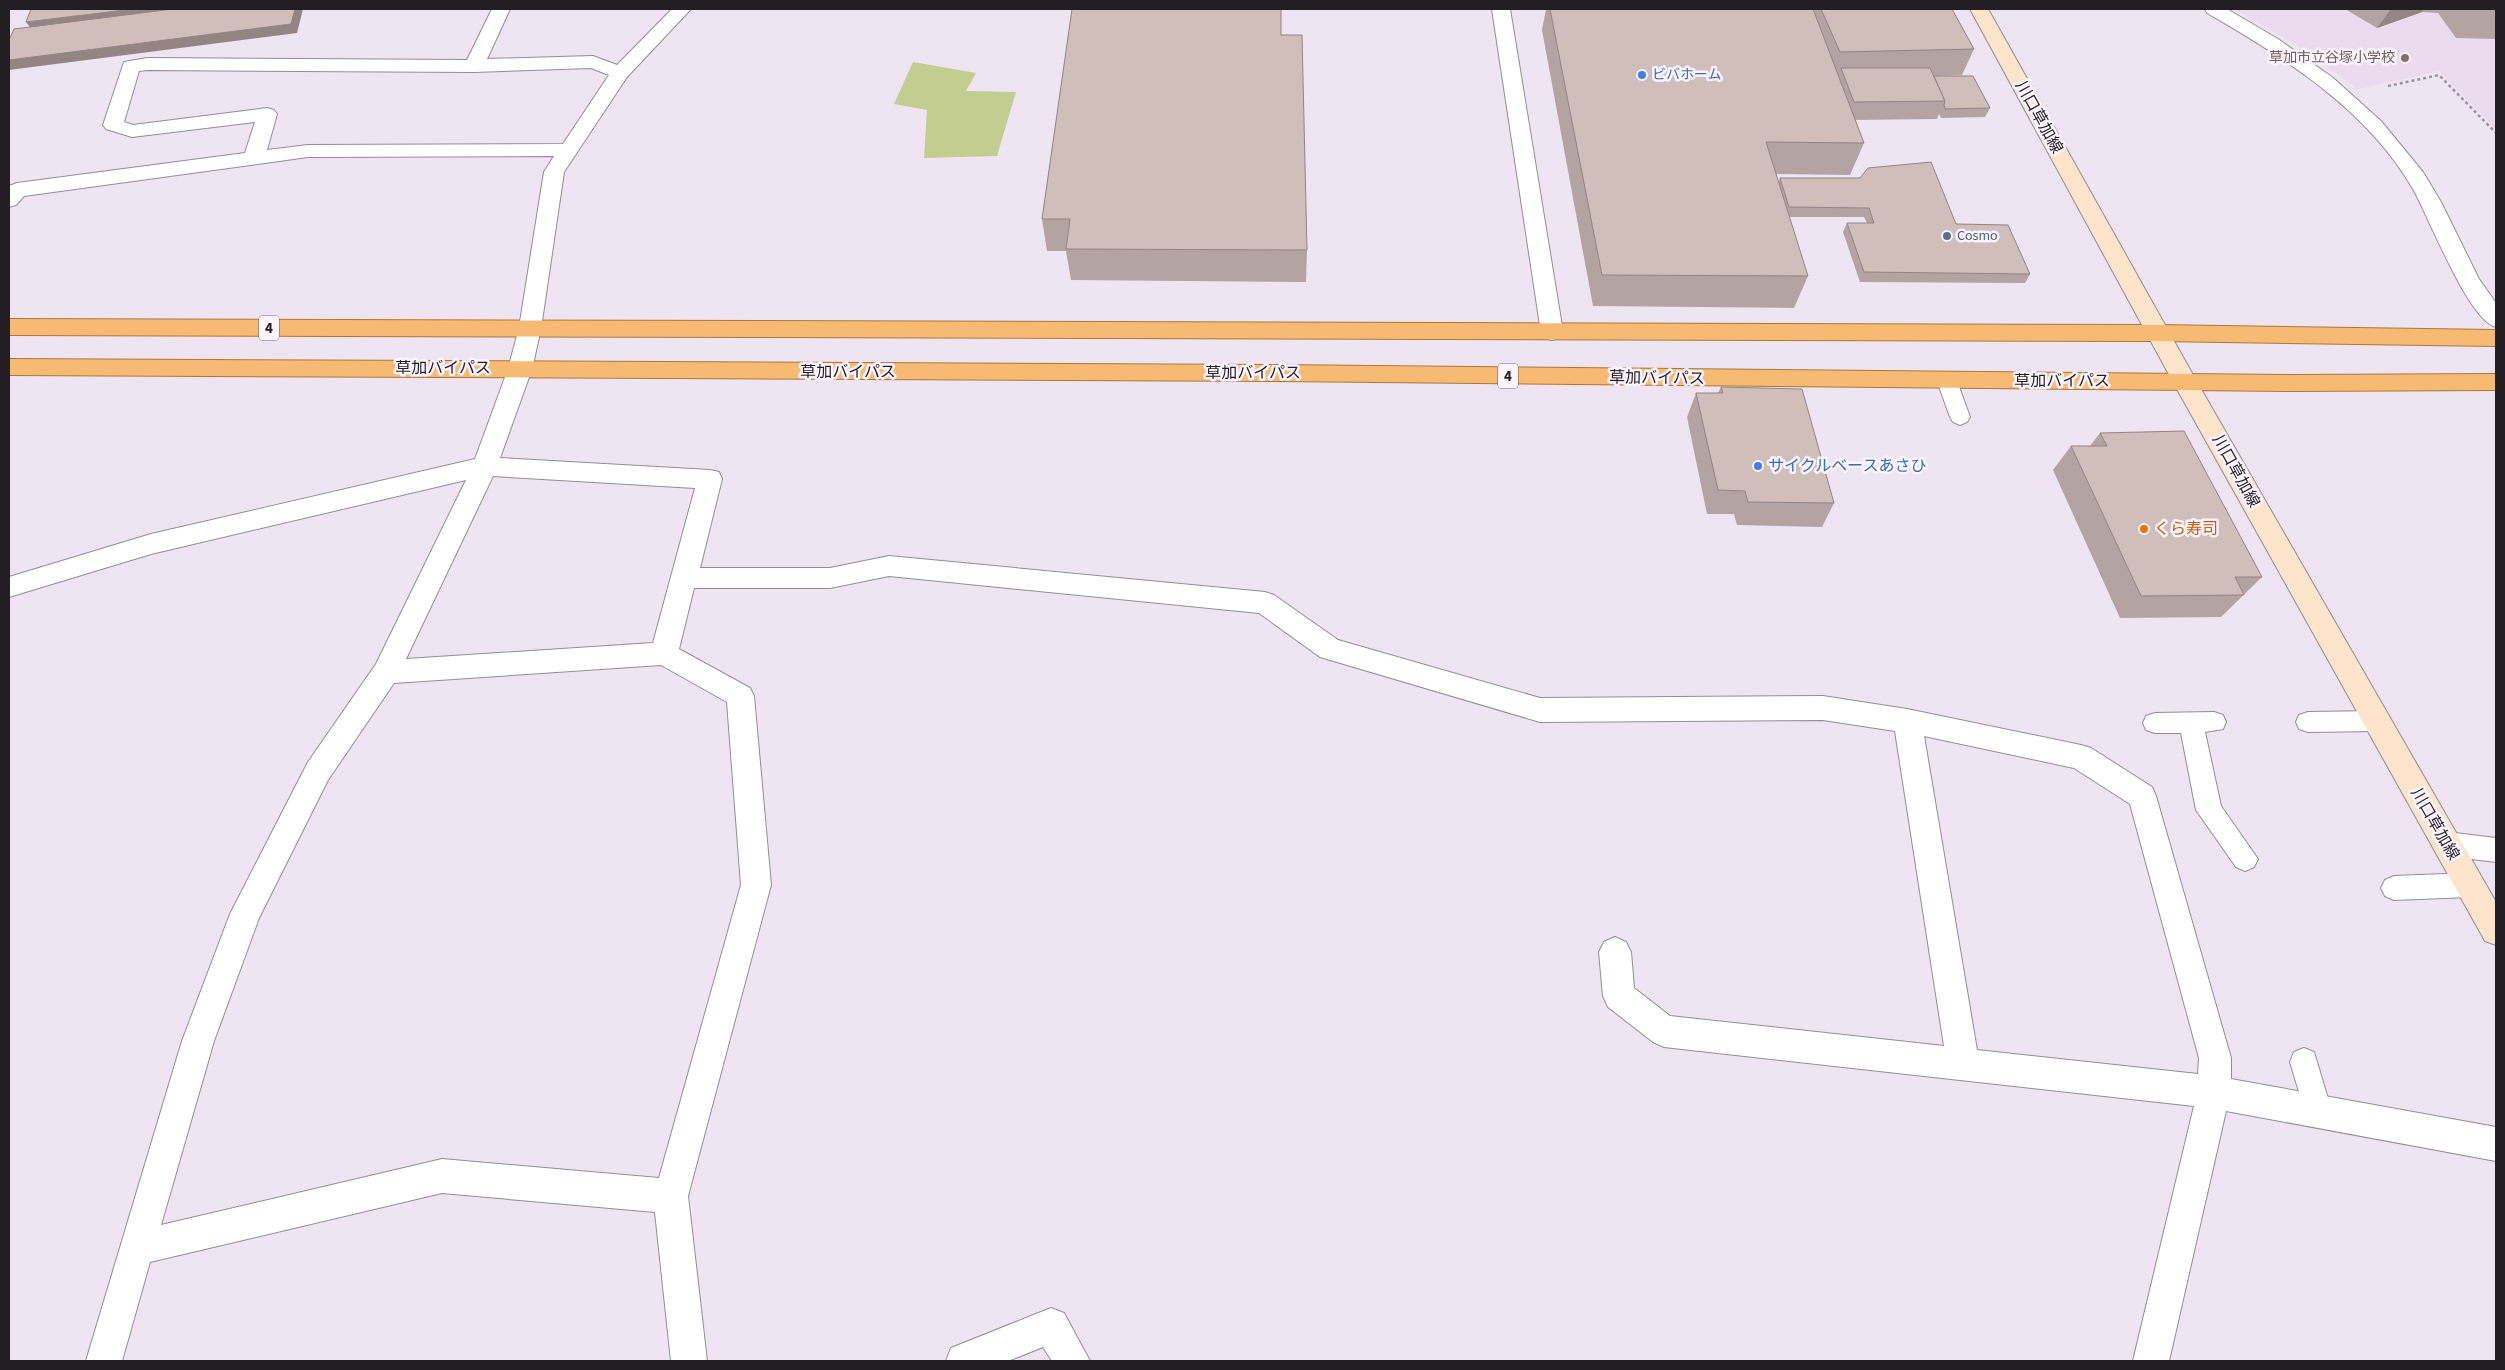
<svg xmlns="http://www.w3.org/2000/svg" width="2505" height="1370" viewBox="0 0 2505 1370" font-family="'Source Sans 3','Noto Sans JP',sans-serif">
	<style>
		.built { fill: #eadbef }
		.green { fill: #c3cd8f }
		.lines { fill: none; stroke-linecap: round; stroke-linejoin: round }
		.service-casing { stroke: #948b97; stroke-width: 2 }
		.minor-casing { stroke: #948b97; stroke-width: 2 }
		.secondary-casing { stroke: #948b97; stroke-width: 2 }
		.trunk-casing { stroke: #aa783f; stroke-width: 2 }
		.path { stroke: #9b939d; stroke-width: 2.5; stroke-dasharray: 3 3; stroke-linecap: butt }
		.service { fill: #fff; fill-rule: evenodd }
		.minor { fill: #fff; fill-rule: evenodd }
		.secondary { fill: #fce5ca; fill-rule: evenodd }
		.trunk { fill: #f6ba72; fill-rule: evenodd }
		.wall { fill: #b3a3a1 }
		.shaded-wall { fill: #928583 }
		.building { fill: #d0bebb; stroke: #928583 }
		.education-dot { fill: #8d6e63; stroke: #fbf3fe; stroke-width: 2 }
		.shop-dot { fill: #3f7fe0; stroke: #fbf3fe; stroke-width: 2 }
		.service-dot { fill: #5c6f8a; stroke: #fbf3fe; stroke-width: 2 }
		.food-dot { fill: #e8710a; stroke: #fbf3fe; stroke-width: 2 }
		.labels { text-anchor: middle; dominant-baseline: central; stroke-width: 5; stroke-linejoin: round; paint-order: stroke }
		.far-education-label { font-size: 14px; fill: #785e54; stroke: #fbf3fe; text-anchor: end }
		.far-shop-label { font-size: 14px; fill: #366cbe; stroke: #fbf3fe; text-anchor: start }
		.far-service-label { font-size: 14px; fill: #4e5e75; stroke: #fbf3fe; text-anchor: start }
		.shield { fill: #fbf3fe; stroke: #635e65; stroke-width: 1 }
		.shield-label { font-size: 15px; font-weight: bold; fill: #221e23 }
		.street-label { font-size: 16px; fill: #221e23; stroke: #fbf3fe }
		.shop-label { font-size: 16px; fill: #366cbe; stroke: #fbf3fe; text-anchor: start }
		.food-label { font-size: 16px; fill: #c56008; stroke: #fbf3fe; text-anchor: start }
	</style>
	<rect width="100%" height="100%" fill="#efe5f2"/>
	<!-- built -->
	<polygon class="built" points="2235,9 2496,9 2496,129 2439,71 2358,89 2296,45"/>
	<!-- green -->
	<polygon class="green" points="913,62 976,73 966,91 1016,92 997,156 924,158 927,110 894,104"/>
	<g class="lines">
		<!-- service casing -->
		<g class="service-casing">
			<g id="service">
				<polygon points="1947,374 1954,376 1957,381 1970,417 1967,422 1960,425 1953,422 1950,417 1937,381 1940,376"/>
				<polygon points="2377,711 2386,714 2389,721 2386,728 2377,731 2308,732 2299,729 2296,722 2299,715 2308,712"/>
				<polygon points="2214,712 2223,715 2226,722 2223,729 2205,732 2221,806 2258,859 2254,867 2245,871 2236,867 2196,810 2181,733 2155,733 2146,730 2143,723 2146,716 2155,713"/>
				<polygon points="2447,832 2496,838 2496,862 2447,856 2438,852 2434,844 2438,836"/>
				<polygon points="2470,873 2479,877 2483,885 2479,893 2470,897 2394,900 2385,896 2381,888 2385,880 2394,876"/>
				<polygon points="2304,1048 2314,1052 2332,1112 2328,1122 2318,1126 2308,1122 2290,1062 2294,1052"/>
			</g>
		</g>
		<!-- minor casing -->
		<g class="minor-casing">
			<g id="minor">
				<path d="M492,9h18l-23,50 106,-3 24,9 55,-56h19l-64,68 -63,95 -23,156 -9,41 -32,89 210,12 9,2 3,7 -22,89h130l59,-12 376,36 9,3 64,45 202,58 283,-2 84,13 174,36 10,3 61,39 4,9 75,262v21l265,48v34l-270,-50 -57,250h-36l61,-255 -530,-59 -11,-5 -45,-35 -5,-11 -4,-44 5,-10 11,-5 11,5 5,10 3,36 36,28 274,30 -49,-315 -72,-11 -283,2 -220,-65 -61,-44 -370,-37 -59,12h-136l-15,61 71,39 4,8 17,189 -83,311 19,165h-36l-16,-149 -213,-19 -292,69 -28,99h-36l96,-320 48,-127 78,-152 68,-98 90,-184 -315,74 -142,43v-20l142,-43 324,-75 33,-90 11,-41 25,-156 10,-16 -246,1 -284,39 -8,9 -7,2v-21l8,-3 228,-30 10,-31 -123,15 -26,-8 -3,-4 21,-63 23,-4 320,2zM591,68l18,7 -46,69 -255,1 -41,5 10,-36 -3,-4 -7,-2 -134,17 -9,-3 15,-51 8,-1 327,2zM493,476l202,12 -42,155 -247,16zM661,665l66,37 14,183 -82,293 -217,-19 -281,66 53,-184 45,-123 69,-138 66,-97zM1924,736l150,32 56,36 69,254 -1,16 -221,-24z"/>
				<polygon points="1492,9 1510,9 1563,332 1560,338 1552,340 1544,338 1541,332"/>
				<path d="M2205,9h22l51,30 54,38 49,44 42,51 18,30 38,77 17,24v24c-28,-7 -67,-110 -83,-138 -46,-80 -128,-131 -206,-176z"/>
				<polygon points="1051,1308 1064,1313 1090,1361 1052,1361 1043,1347 1008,1361 946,1361 951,1348"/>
			</g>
		</g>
		<!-- secondary casing -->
		<g class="secondary-casing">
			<polygon id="secondary" points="1970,9 1988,9 2197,382 2496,902 2496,945 2485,941 2173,382"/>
		</g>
		<!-- trunk casing -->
		<g class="trunk-casing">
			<g id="trunk">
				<polygon points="9,319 2158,325 2496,330 2496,346 2158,341 9,335"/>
				<polygon points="9,359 1277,365 2295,375 2496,374 2496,390 2295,391 1277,381 9,375"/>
			</g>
		</g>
		<!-- path -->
		<polyline class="path" points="2388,86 2439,75 2496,133"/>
		<!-- service -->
		<use href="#service" class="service"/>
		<!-- minor -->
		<use href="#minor" class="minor"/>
		<!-- secondary -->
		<use href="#secondary" class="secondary"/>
		<!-- trunk -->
		<use href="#trunk" class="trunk"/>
	</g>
	<!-- wall -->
	<g class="wall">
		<polygon points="1546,9 1952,9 1974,49 1962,75 1933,76 1990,108 1985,117 1941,118 1939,114 1937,119 1855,120 1864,143 1850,175 1776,174 1778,182 1780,178 1956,224 2030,274 2025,283 1860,282 1843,232 1847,223 1867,223 1864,217 1789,217 1808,276 1794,308 1593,306 1542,30"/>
		<polygon points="2345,9 2496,9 2496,39 2456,38 2438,13 2422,12 2377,28"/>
		<polygon points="1281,35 1307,250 1306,282 1071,280 1066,251 1047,251 1042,219"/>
		<polygon points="1721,387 1834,503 1822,527 1737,525 1734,514 1707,514 1687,417 1696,393 1718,393"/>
		<polygon points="2100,433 2262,577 2221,617 2120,618 2053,470 2071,446 2090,446"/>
	</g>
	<!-- shaded-wall -->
	<g class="shaded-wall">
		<polygon points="133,9 213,9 33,31 26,22"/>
		<polygon points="295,9 303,9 297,33 9,70 9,60"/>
		<polygon points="2391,9 2424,9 2422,12 2377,28"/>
	</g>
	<!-- building -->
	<g class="building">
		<polygon points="31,9 133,9 26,22"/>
		<polygon points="173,9 295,9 291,24 9,60 9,40 14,29"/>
		<polygon points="1072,9 1281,9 1281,35 1302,35 1307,250 1066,249 1070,219 1042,219"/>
		<polygon points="1550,9 1813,9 1864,143 1766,142 1808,276 1602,275"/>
		<polygon points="1821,9 1952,9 1974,49 1840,52"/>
		<polygon points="1841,68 1930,68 1945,101 1854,102"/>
		<polygon points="1934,76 1973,76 1990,108 1945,109 1944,105 1945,101"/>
		<polygon points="1931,162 1956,224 2008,225 2030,274 1864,272 1847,223 1874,223 1869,208 1789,207 1780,178 1860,178 1868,168"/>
		<polygon points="1721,387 1802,389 1834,503 1748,502 1745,491 1718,490 1696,393 1723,393"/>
		<polygon points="2184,431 2262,577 2235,577 2244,595 2141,596 2071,446 2107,446 2100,433"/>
	</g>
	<!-- markers -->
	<circle class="education-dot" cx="2405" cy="58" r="5"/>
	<g class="shop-dot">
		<circle cx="1642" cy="75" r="5"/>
		<circle cx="1758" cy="466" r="5"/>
	</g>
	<circle class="service-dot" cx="1947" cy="236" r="5"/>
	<circle class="food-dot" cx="2144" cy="529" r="5"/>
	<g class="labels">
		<!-- far-education labels -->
		<g class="far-education-label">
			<text x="2395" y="58">草加市立谷塚小学校</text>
		</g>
		<!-- far-shop labels -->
		<g class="far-shop-label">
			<text x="1652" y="75">ビバホーム</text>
		</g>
		<!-- far-service labels -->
		<g class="far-service-label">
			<text x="1957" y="236">Cosmo</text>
		</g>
		<!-- shield labels -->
		<g class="shield">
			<rect x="259" y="315.5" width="20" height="25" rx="4"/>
			<rect x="1498" y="363.5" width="20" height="25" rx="4"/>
		</g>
		<g class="shield-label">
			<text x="269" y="328">4</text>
			<text x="1508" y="376">4</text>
		</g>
		<!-- street labels -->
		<g class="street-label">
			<text transform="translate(2039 117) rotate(61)">川口草加線</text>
			<text x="443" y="368">草加バイパス</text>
			<text x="848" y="372">草加バイパス</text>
			<text x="1253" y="373">草加バイパス</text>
			<text transform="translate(1657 378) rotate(1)">草加バイパス</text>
			<text x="2062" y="381">草加バイパス</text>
			<text transform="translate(2236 471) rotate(61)">川口草加線</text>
			<text transform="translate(2435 824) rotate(60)">川口草加線</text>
		</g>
		<!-- shop labels -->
		<g class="shop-label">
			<text x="1768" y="466">サイクルベースあさひ</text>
		</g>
		<!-- food labels -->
		<g class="food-label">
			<text x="2154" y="529">くら寿司</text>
		</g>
	</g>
	<!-- border -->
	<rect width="2505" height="1370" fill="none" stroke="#221e23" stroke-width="20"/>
</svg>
